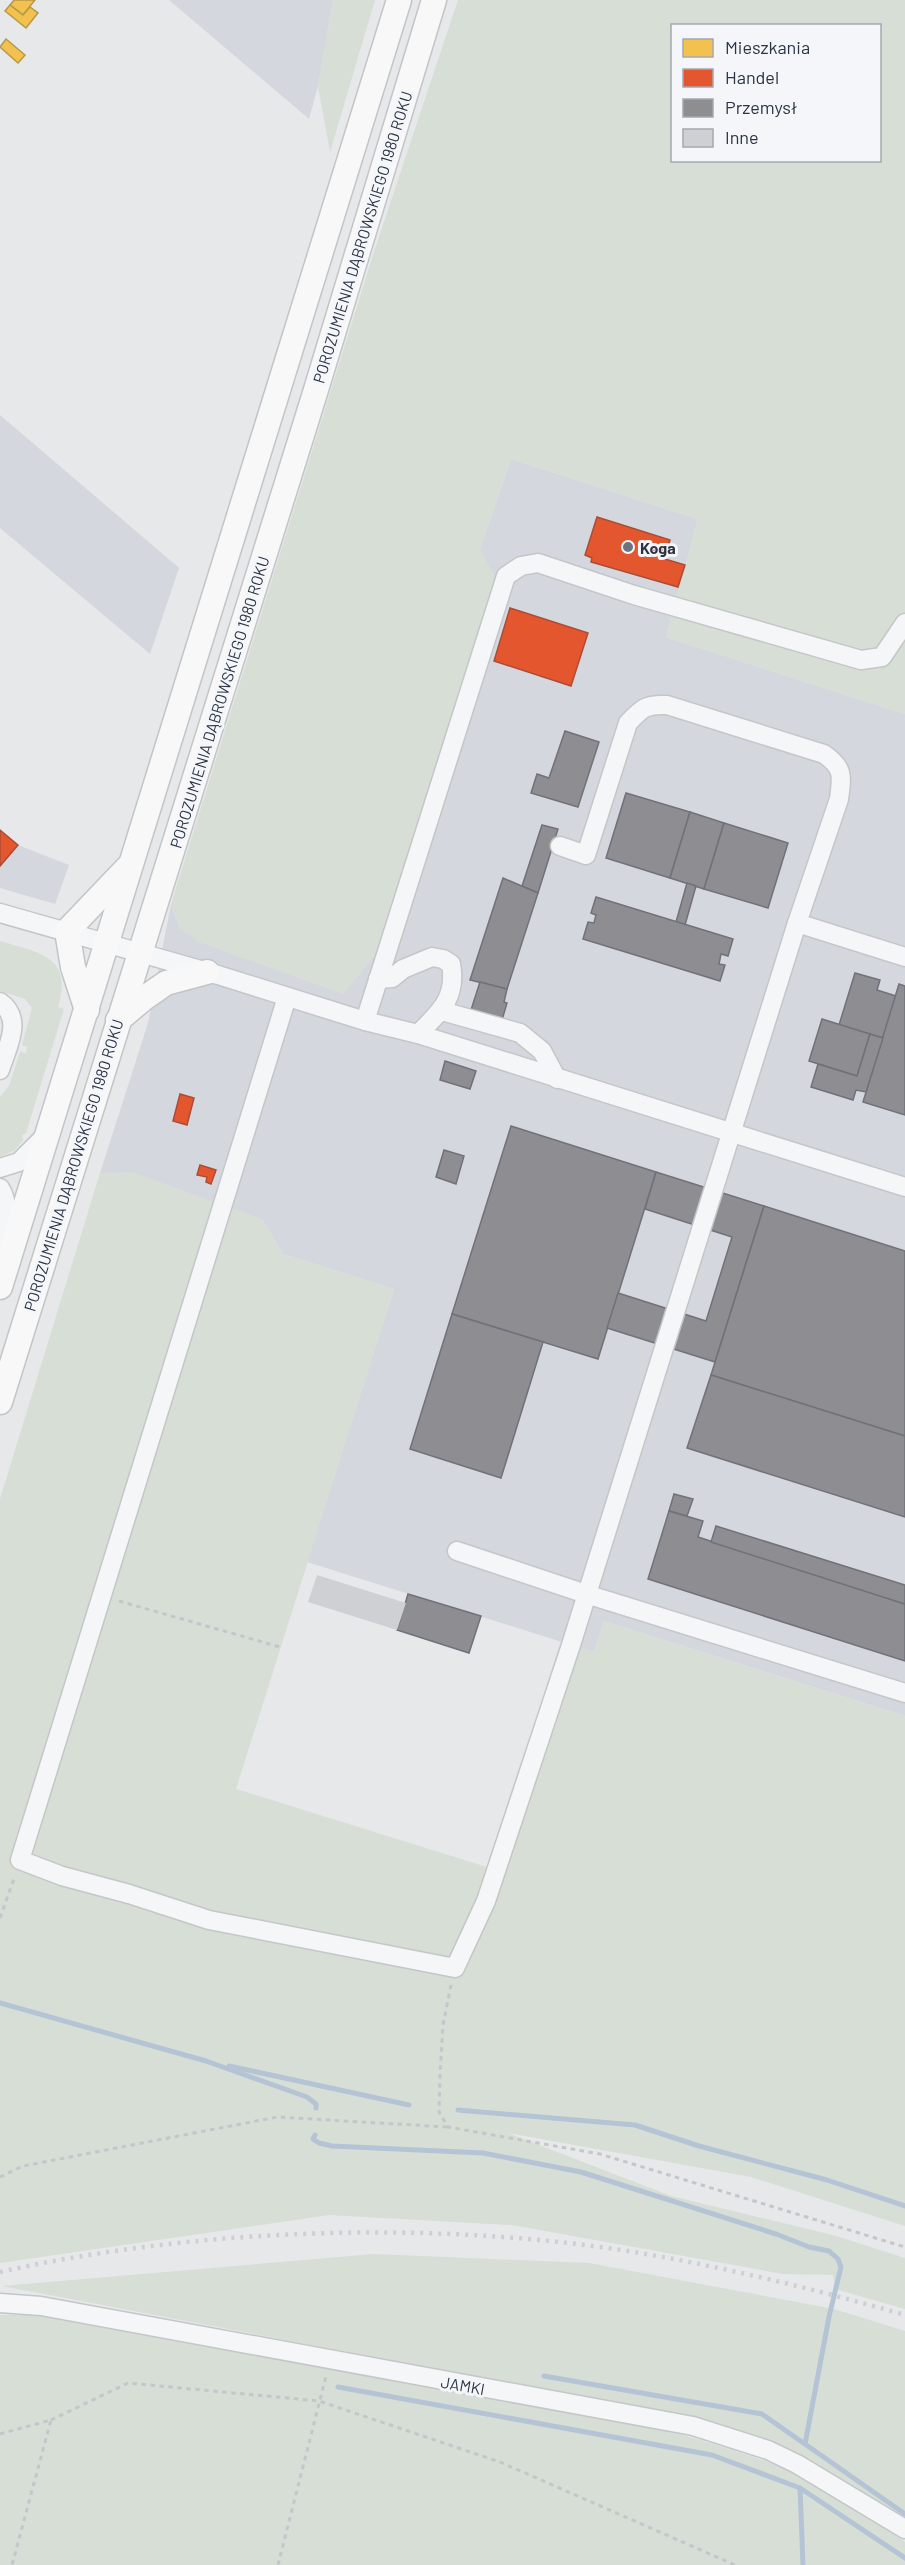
<svg xmlns="http://www.w3.org/2000/svg" width="905" height="2565" viewBox="0 0 905 2565" font-family="Barlow,sans-serif">
	<style>
		.built { fill: #d4d7dd }
		.green { fill: #d6ded6; fill-rule: evenodd }
		.homes { fill: #f2c14e; stroke: #b6974b; stroke-width: 1.5 }
		.shops { fill: #e4572e; stroke: #ac4c35; stroke-width: 1.5 }
		.industry { fill: #8d8d92; stroke: #70727b; stroke-width: 1.5 }
		.lines { fill: none; stroke-linecap: round; stroke-linejoin: round }
		.stream { stroke: #b4c4d5; stroke-width: 5 }
		.building { fill: #ced0d3 }
		.minor-casing { stroke: #c4c6c8; stroke-width: 21 }
		.major-casing { stroke: #c2c5c8; stroke-width: 27 }
		.path { stroke: #c5c6ca; stroke-width: 3; stroke-dasharray: 4.5 4.5; stroke-linecap: butt }
		.minor { stroke: #f5f6f7; stroke-width: 18 }
		.major { stroke: #f8f8f8; stroke-width: 24 }
		.rail { stroke: #cecfd2; stroke-width: 4.5; stroke-dasharray: 3 6; stroke-linecap: butt }
		.poi-dot { fill: #6c737f; stroke: #f4f6f9; stroke-width: 2 }
		.labels { text-anchor: middle; dominant-baseline: central; stroke-width: 6; stroke-linejoin: round; paint-order: stroke }
		.street-label { font-size: 16px; fill: #2b3445; stroke: #f4f6f9 }
		.poi-label { font-size: 16px; font-weight: bold; fill: #2b3445; stroke: #f4f6f9; text-anchor: start }
	</style>
	<rect width="100%" height="100%" fill="#e6e8ea"/>
	<!-- built -->
	<g class="built">
		<polygon points="169,0 333,0 318,86 309,119"/>
		<polygon points="0,415 179,568 150,654 0,528"/>
		<polygon points="511,459 698,519 666,637 905,714 905,1716 604,1621 594,1652 307,1562 394,1289 283,1254 262,1219 100,1173 148,1023 171,904 180,929 480,549"/>
		<polygon points="0,830 18,845 69,865 55,904 0,888"/>
	</g>
	<!-- green -->
	<g class="green">
		<polygon points="333,0 375,0 330,152 318,86"/>
		<path d="M458,0h447v714l-239,-77 32,-118 -187,-60 -31,90 18,33 -109,357 -46,55 -142,-51 -21,-14 -9,-25 202,-649zM672,26h208v134h-208z"/>
		<path d="M0,941c40,12 73,15 58,66l6,2 -38,124 -4,2 1,5 -8,10 -15,7v-60l9,-11 11,-34 6,1 1,-6 -5,-2 10,-37 -7,-9 -25,-8z"/>
		<polygon points="132,1172 262,1219 283,1254 394,1289 236,1789 490,1868 561,1641 594,1652 604,1621 905,1716 905,2226 751,2177 508,2133 671,2196 833,2235 905,2258 905,2309 835,2289 833,2275 783,2274 512,2225 329,2215 0,2263 0,1499 100,1173"/>
		<polygon points="374,2254 589,2263 834,2309 905,2331 905,2521 794,2455 747,2433 680,2415 2,2286"/>
		<path d="M29,2314l623,112c51,15 103,29 152,51 36,16 69,41 101,65v23h-905v-250z"/>
	</g>
	<!-- homes -->
	<g class="homes">
		<polygon points="14,0 35,0 23,15 10,5"/>
		<polygon points="10,5 23,15 30,7 38,13 26,28 5,11"/>
		<polygon points="6,39 25,55 18,63 0,47"/>
	</g>
	<!-- shops -->
	<g class="shops">
		<polygon points="597,517 670,540 665,559 685,565 678,587 591,562 592,558 585,555"/>
		<polygon points="510,608 588,633 571,686 494,661"/>
		<polygon points="0,830 18,845 0,866"/>
		<polygon points="180,1094 194,1098 187,1125 173,1121"/>
		<polygon points="200,1165 216,1170 211,1184 206,1182 207,1177 197,1175"/>
	</g>
	<!-- industry -->
	<g class="industry">
		<polygon points="565,731 599,742 578,807 531,793 537,774 549,778"/>
		<polygon points="626,793 690,812 670,878 606,858"/>
		<polygon points="690,812 724,823 704,889 670,878"/>
		<polygon points="724,823 788,843 768,908 704,889"/>
		<polygon points="542,825 558,829 538,893 522,886"/>
		<polygon points="503,878 538,893 507,989 470,980"/>
		<polygon points="687,883 696,886 685,925 676,922"/>
		<polygon points="596,897 733,939 728,956 721,954 719,964 725,965 720,981 583,939 588,922 594,923 596,915 591,913"/>
		<polygon points="855,973 880,980 877,990 896,996 883,1038 839,1025"/>
		<polygon points="480,982 507,989 504,1002 507,1003 502,1020 471,1010"/>
		<polygon points="899,984 905,986 905,1115 863,1102"/>
		<polygon points="822,1019 870,1034 857,1076 809,1061"/>
		<polygon points="870,1034 883,1038 866,1092 856,1090 853,1100 811,1087 818,1064 857,1076"/>
		<polygon points="445,1061 476,1071 470,1089 440,1080"/>
		<polygon points="511,1126 656,1172 598,1359 452,1314"/>
		<polygon points="444,1150 464,1156 456,1184 436,1177"/>
		<polygon points="656,1172 764,1206 715,1362 607,1328 618,1293 706,1321 732,1237 645,1209"/>
		<polygon points="764,1206 905,1251 905,1436 711,1375"/>
		<polygon points="452,1314 543,1342 501,1478 410,1449"/>
		<polygon points="711,1375 905,1436 905,1517 687,1448"/>
		<polygon points="674,1494 693,1499 687,1516 669,1511"/>
		<polygon points="669,1511 703,1521 698,1537 905,1604 905,1661 648,1579"/>
		<polygon points="716,1526 905,1585 905,1604 711,1542"/>
		<polygon points="408,1594 481,1616 469,1653 397,1630"/>
	</g>
	<g class="lines">
		<!-- stream -->
		<g class="stream">
			<polyline points="0,2003 206,2061 307,2097 316,2104 316,2108"/>
			<polyline points="229,2066 409,2105"/>
			<polyline points="458,2110 635,2125 699,2146 827,2180 905,2206"/>
			<polyline points="315,2135 313,2139 319,2143 332,2146 483,2153 581,2172 776,2234 809,2247 829,2251 838,2259 841,2267 829,2317 805,2444"/>
			<polyline points="544,2376 762,2414 905,2514"/>
			<polyline points="338,2387 712,2455 800,2488 905,2558"/>
			<polyline points="800,2488 803,2565"/>
		</g>
	</g>
	<!-- building -->
	<polygon class="building" points="317,1575 406,1603 397,1630 308,1602"/>
	<g class="lines">
		<!-- minor casing -->
		<g class="minor-casing">
			<g id="minor">
				<path d="M560,846l26,9 42,-132c14,-15 18,-19 39,-18l157,49c20,14 18,22 15,45l-42,124 108,34"/>
				<polyline points="0,913 218,975 365,1021 418,1034 905,1187"/>
				<path d="M378,979l14,-1 11,-9 29,-12 11,2 8,5c6,34 -11,48 -33,70"/>
				<polyline points="287,997 20,1860 62,1876 129,1894 209,1920 455,1968 486,1901 571,1645 797,923"/>
				<path d="M0,1002c24,17 7,45 0,68"/>
				<polyline points="442,1011 520,1033 542,1051 557,1079"/>
				<polyline points="365,1021 506,576 521,566 538,563 634,595 861,660 882,657 905,623"/>
				<polyline points="0,1168 19,1162 45,1136"/>
				<path d="M0,1188c11,18 5,34 0,54"/>
				<polyline points="457,1551 586,1594 905,1693"/>
				<polyline points="0,2303 41,2306 693,2426 768,2450 797,2464 905,2529"/>
			</g>
		</g>
		<!-- major casing -->
		<g class="major-casing">
			<g id="major">
				<polyline points="87,1010 73,967 67,931 127,868"/>
				<polyline points="118,1020 143,999 166,983 207,972"/>
				<polyline points="0,1287 399,0"/>
				<polyline points="0,1402 315,393 434,0"/>
			</g>
		</g>
		<!-- path -->
		<g class="path">
			<polyline points="119,1601 280,1647"/>
			<polyline points="0,1918 15,1876"/>
			<polyline points="451,1985 443,2025 440,2075 439,2112 448,2127 600,2154 905,2247"/>
			<polyline points="0,2177 23,2166 277,2117 448,2127"/>
			<polyline points="51,2420 128,2383 319,2401 500,2462 735,2565"/>
			<polyline points="0,2434 51,2420 12,2565"/>
			<polyline points="278,2565 326,2376"/>
		</g>
		<!-- minor -->
		<use href="#minor" class="minor"/>
		<!-- major -->
		<use href="#major" class="major"/>
		<!-- rail -->
		<path class="rail" d="M0,2272c205,-46 457,-53 663,-15 82,15 162,35 242,58"/>
	</g>
	<!-- markers -->
	<circle class="poi-dot" cx="628" cy="547" r="6"/>
	<g class="labels">
		<!-- street labels -->
		<g class="street-label">
			<text transform="translate(362 237) rotate(-73)">POROZUMIENIA DĄBROWSKIEGO 1980 ROKU</text>
			<text transform="translate(219 702) rotate(-73)">POROZUMIENIA DĄBROWSKIEGO 1980 ROKU</text>
			<text transform="translate(73 1165) rotate(-73)">POROZUMIENIA DĄBROWSKIEGO 1980 ROKU</text>
			<text transform="translate(463 2385) rotate(10)">JAMKI</text>
		</g>
		<!-- poi labels -->
		<g class="poi-label">
			<text x="640" y="547">Koga</text>
		</g>
	</g>
	<!-- legend -->
	<rect x="671" y="24" width="210" height="138" fill="#f4f6f9" stroke="#a4a8b1" stroke-width="1.5"/>
	<rect x="683" y="39" width="30" height="18" fill="#f2c14e" stroke="#a4a8b1" stroke-width="1.5"/>
	<text x="725" y="54" font-size="18" fill="#2b3445">Mieszkania</text>
	<rect x="683" y="69" width="30" height="18" fill="#e4572e" stroke="#a4a8b1" stroke-width="1.5"/>
	<text x="725" y="84" font-size="18" fill="#2b3445">Handel</text>
	<rect x="683" y="99" width="30" height="18" fill="#8d8d92" stroke="#a4a8b1" stroke-width="1.5"/>
	<text x="725" y="114" font-size="18" fill="#2b3445">Przemysł</text>
	<rect x="683" y="129" width="30" height="18" fill="#ced0d3" stroke="#a4a8b1" stroke-width="1.5"/>
	<text x="725" y="144" font-size="18" fill="#2b3445">Inne</text>
</svg>
